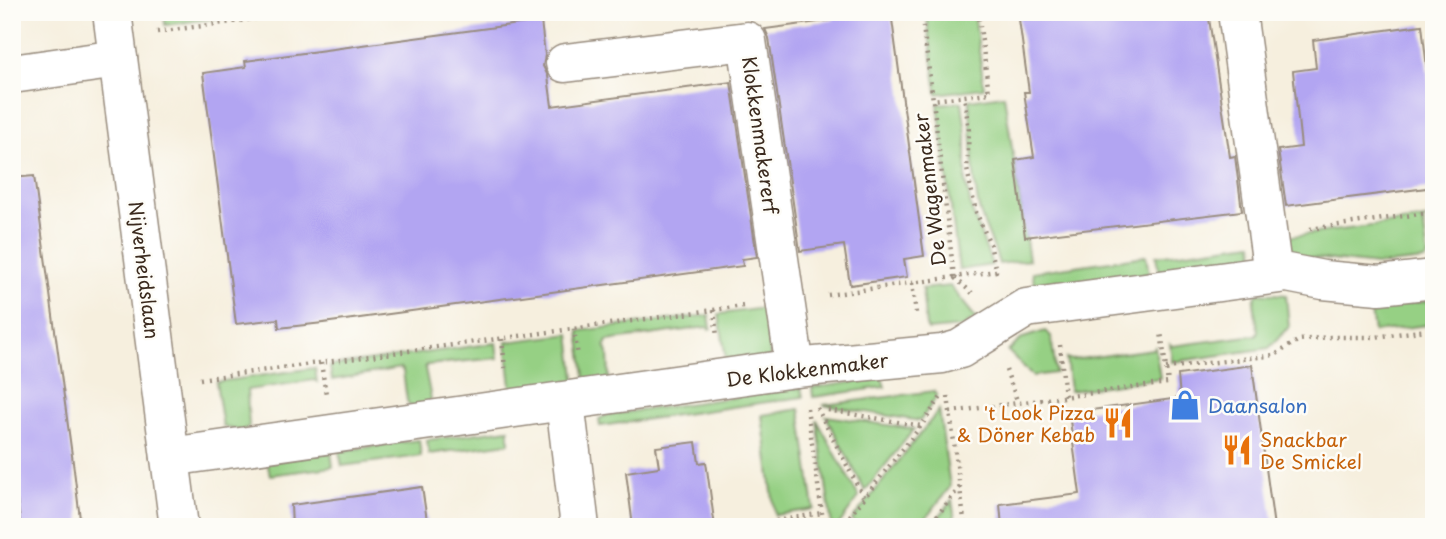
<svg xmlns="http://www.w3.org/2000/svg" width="1446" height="539" viewBox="0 0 1446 539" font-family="'Playpen Sans',sans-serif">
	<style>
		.green { fill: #96d084; stroke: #687d51; stroke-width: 2 }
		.building { fill: #b2a5f2 }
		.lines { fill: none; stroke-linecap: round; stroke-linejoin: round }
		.minor-casing { stroke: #988c7e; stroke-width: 41 }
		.path { stroke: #988c7e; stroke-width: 4.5; stroke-dasharray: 2 5; stroke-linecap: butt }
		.minor { stroke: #fff; stroke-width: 38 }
		.labels { text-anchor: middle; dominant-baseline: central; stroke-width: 5; stroke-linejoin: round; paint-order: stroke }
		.street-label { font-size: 19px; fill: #3b2a1e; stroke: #fdfcf7 }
		.shop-label { font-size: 19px; fill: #366cbe; stroke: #fdfcf7; text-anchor: start }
		.food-label { font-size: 19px; fill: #c56008; stroke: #fdfcf7; text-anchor: end }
	</style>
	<rect width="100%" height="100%" fill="#fdfcf7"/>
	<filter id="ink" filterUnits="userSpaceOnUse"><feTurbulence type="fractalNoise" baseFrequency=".0143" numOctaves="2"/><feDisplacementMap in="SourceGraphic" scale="14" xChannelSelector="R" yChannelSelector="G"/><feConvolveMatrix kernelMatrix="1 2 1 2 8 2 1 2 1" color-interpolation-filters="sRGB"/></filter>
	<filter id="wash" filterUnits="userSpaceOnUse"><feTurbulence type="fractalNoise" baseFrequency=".00686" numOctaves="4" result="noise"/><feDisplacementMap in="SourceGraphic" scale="28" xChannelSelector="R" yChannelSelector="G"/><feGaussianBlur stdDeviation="1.57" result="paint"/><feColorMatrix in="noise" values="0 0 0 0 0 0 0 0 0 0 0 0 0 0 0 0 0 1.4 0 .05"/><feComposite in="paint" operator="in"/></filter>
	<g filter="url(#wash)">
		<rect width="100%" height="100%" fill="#f6efde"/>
		<!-- green -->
		<g class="green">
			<polygon points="164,12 262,12 165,25"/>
			<polygon points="926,12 974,12 984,88 937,94"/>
			<path d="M1004,95l25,165 -30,4c-5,-20 -16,-38 -20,-56 -8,-36 -6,-72 -10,-108z"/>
			<polygon points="962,102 966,134 966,182 971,208 992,265 959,270 938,104"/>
			<polygon points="1425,219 1423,221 1428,256 1425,260 1377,265 1288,255 1285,237"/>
			<polygon points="1253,243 1255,259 1159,273 1156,256"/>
			<polygon points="1146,256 1149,274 1037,289 1035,287 1032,272"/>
			<polygon points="950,286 976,318 962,327 928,330 926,326 922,289"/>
			<polygon points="1257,293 1286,295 1289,327 1269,348 1172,362 1170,344 1172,346 1256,335 1258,331 1254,302"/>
			<polygon points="1434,300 1434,324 1374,332 1371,312 1372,306 1382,307"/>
			<polygon points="764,308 771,361 727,366 719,314"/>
			<polygon points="709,315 711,328 709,329 707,327 607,341 605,345 608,353 609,379 586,384 579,331"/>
			<polygon points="1045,331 1051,336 1056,373 1033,376 1008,351 1023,338"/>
			<polygon points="570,334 576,386 512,395 506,342"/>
			<polygon points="496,343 498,358 427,365 425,368 431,399 426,406 411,408 407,401 403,371 400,368 332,380 330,366"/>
			<polygon points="1155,347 1160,378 1070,391 1066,358 1072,360 1153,349"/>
			<polygon points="315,368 317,382 314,380 247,390 249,427 241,431 223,427 216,382"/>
			<polygon points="882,378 885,387 813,397 812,388"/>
			<polygon points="801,388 803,397 600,426 599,419 607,415"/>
			<polygon points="934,391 937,396 920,421 823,405"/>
			<polygon points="800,409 814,509 775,515 762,415"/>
			<polygon points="939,410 950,487 919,527 858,527 852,520"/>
			<polygon points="826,416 914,429 865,491"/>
			<polygon points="817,420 859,497 837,527 832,527"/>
			<polygon points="509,429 509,443 429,454 427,440"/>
			<polygon points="419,440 421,456 342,466 339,451"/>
			<polygon points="331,452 333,467 270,475 267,462"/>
			<polygon points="952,500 956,527 931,527"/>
		</g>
		<g id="blocks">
			<!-- building -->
			<g class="building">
				<polygon points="833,12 891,12 924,256 904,259 907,277 850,285 844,245 800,251 769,38 765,29 834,20"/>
				<polygon points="1018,12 1208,12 1230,157 1235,156 1242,211 1025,237 1015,160 1034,157 1024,92 1029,92"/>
				<polygon points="541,21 545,55 543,66 548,76 552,106 731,82 757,257 742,259 743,266 323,323 279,328 278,319 236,324 203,73 246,67 245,61"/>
				<polygon points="1422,25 1434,129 1434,187 1286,206 1278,150 1301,147 1293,71 1316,68 1313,40"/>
				<polygon points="34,176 74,470 81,527 21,527 12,465 12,178"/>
				<polygon points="1252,365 1274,527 1002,527 1000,504 1080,494 1069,413 1180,398 1178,375"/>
				<polygon points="696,442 699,463 706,462 715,527 633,527 626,472 659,467 656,447"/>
				<polygon points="422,487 428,527 292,527 291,505"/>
			</g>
		</g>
	</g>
	<g filter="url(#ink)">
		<use href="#blocks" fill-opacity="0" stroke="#988c7e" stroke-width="2"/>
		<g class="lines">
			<!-- minor casing -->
			<g class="minor-casing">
				<g id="minor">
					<polyline points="112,12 179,527"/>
					<polyline points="1237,12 1273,274"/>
					<polyline points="565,63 747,41 795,368"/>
					<polyline points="12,74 118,59"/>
					<polyline points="565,402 580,527"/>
					<polyline points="170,457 795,368 942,354 960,349 1026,308 1287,273 1323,280 1379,285 1434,279"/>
				</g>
			</g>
			<!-- path -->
			<g class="path">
				<polyline points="921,12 933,100"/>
				<polyline points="157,32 306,12"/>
				<polyline points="1310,229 1434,212"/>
				<polyline points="954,277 933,100 989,93 978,12"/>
				<polyline points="955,278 972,293"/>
				<polyline points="912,283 916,313"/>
				<polyline points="828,295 996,271 990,244 976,212 967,169 969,130 964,96"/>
				<polyline points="714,310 717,337"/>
				<polyline points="574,329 578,356"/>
				<polyline points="502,339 505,368"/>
				<polyline points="1060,345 1065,397"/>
				<polyline points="321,363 326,394"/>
				<polyline points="1166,368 1275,355 1299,340 1330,337 1375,337 1434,329"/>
				<polyline points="1006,370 1018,403"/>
				<polyline points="200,379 743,306"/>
				<polyline points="948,396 965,527"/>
				<polyline points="807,408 824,527"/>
				<polyline points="817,408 863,496"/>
				<polyline points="828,410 921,426"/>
				<polyline points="950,412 1168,383 1161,332"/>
				<polyline points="776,521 822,513"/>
				<polyline points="841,527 921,426 941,397"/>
				<polyline points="928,527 960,487"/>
			</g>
			<!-- minor -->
			<use href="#minor" class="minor"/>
		</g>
	</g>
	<!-- icons -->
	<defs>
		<g id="shop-bare" transform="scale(2.415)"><path d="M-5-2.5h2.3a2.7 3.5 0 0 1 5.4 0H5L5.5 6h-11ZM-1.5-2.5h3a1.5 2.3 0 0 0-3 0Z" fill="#3f7fe0" stroke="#fdfcf7" stroke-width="2.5" paint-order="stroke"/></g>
		<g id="restaurant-bare" transform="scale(2.415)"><path d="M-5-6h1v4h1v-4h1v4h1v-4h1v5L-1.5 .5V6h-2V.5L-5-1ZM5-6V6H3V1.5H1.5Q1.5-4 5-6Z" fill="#e8710a" stroke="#fdfcf7" stroke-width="2.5" paint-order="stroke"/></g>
	</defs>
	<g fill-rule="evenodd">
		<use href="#shop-bare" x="1185" y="405"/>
		<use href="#restaurant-bare" x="1118" y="423"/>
		<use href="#restaurant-bare" x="1237" y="450"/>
	</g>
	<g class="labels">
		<!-- street labels -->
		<g class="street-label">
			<text transform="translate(761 135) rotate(82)">Klokkenmakererf</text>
			<text transform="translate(929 190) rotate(-97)">De Wagenmaker</text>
			<text transform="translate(145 270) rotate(83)">Nijverheidslaan</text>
			<text transform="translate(807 369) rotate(-7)">De Klokkenmaker</text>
		</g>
		<!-- shop labels -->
		<g class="shop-label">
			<text x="1208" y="405">Daansalon</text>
		</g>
		<!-- food labels -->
		<g class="food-label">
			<text x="1095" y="412">'t Look Pizza<tspan x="1095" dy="22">&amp; Döner Kebab</tspan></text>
			<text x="1260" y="439" text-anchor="start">Snackbar<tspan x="1260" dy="22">De Smickel</tspan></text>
		</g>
	</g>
	<!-- margin -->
	<rect width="1446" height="539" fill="none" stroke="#fdfcf7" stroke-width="42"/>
</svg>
